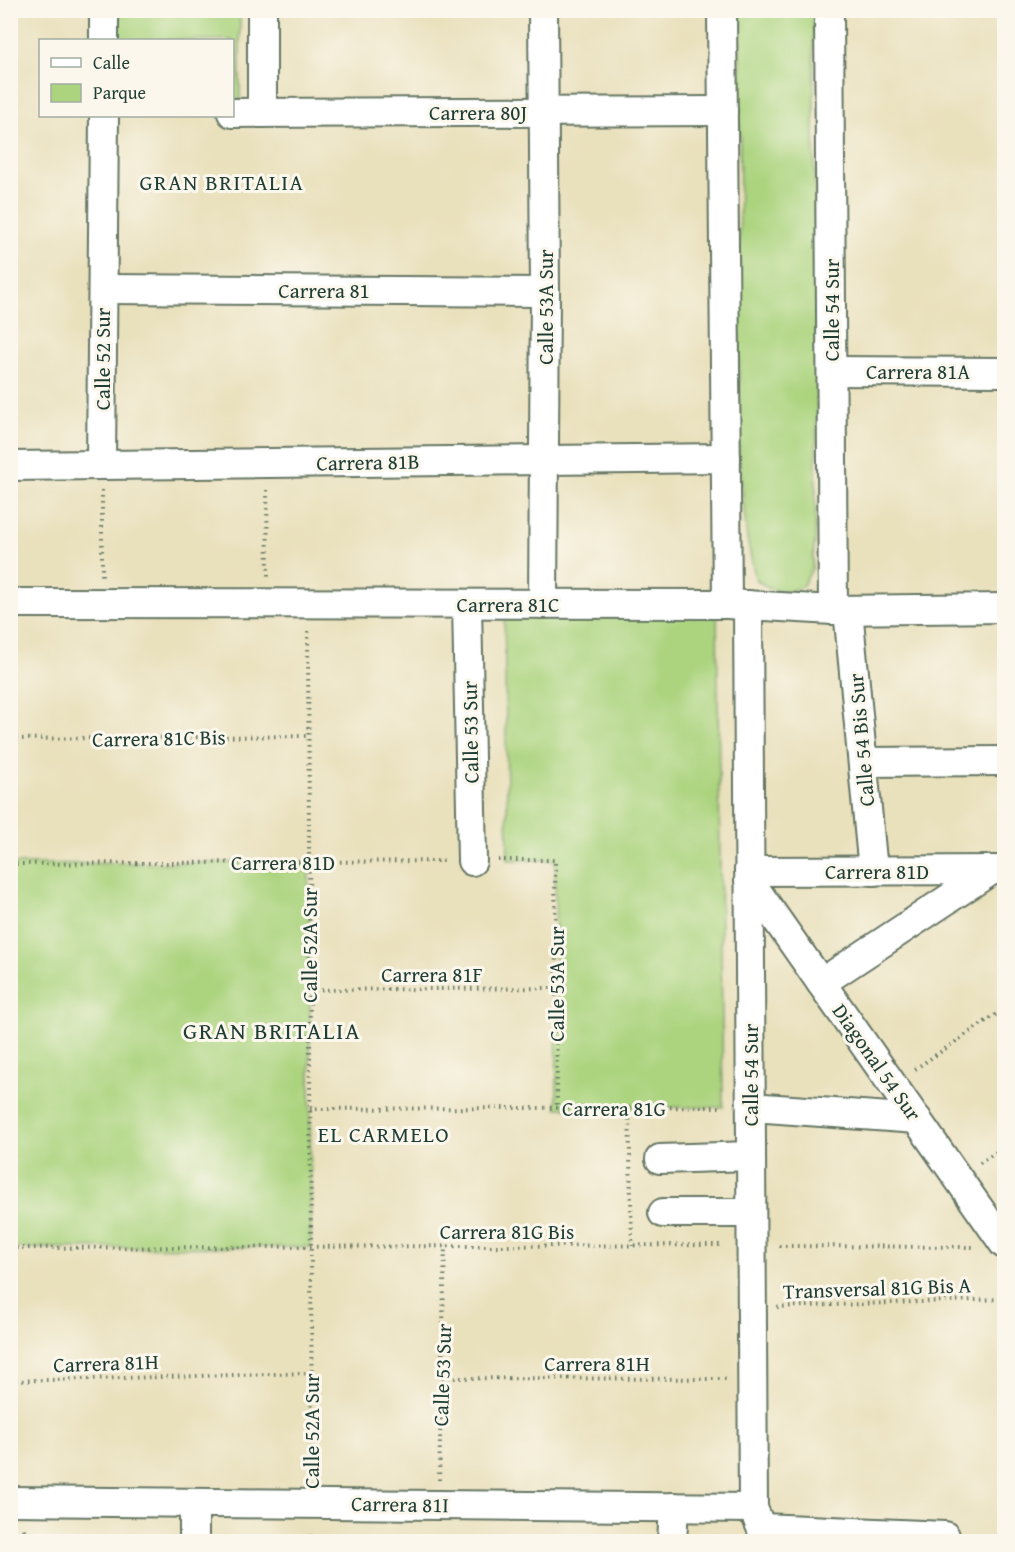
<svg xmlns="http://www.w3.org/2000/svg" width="1015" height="1552" viewBox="0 0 1015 1552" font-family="'Gentium Book Plus',serif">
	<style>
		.green { fill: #acd47f; stroke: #66885a; stroke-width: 1.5 }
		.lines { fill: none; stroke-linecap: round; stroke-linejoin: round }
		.minor-casing { stroke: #667664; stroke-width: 32 }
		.path { stroke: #667664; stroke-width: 4; stroke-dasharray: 1.5 4.5; stroke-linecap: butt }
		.minor { stroke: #fff; stroke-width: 28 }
		.labels { text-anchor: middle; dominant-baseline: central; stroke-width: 6; stroke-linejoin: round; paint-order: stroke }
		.street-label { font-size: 21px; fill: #1f3d34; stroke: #fbf7ec }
		.neighbourhood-label { font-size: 22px; letter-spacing: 1.5px; fill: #1f3d34; stroke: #fbf7ec }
		.quarter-label { font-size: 24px; letter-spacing: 1.5px; fill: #1f3d34; stroke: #fbf7ec }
	</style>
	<rect width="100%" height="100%" fill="#fbf7ec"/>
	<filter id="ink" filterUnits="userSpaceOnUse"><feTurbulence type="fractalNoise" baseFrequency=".0167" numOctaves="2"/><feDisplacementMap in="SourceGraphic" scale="12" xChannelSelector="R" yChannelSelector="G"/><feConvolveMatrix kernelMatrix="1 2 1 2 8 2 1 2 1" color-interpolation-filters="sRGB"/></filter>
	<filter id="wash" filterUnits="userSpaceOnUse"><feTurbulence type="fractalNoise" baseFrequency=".008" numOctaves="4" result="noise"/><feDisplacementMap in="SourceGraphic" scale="24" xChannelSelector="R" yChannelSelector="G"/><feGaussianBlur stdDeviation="1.35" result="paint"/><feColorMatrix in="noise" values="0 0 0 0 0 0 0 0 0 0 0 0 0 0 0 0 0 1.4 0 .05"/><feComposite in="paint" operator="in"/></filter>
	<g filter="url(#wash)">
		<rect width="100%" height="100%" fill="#e9e0bc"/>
		<!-- green -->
		<g class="green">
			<polygon points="114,11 240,11 240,106 233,106 232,40 115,40"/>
			<polygon points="740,11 813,11 817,404 815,538 812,569 802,587 787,592 770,589 756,580 747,539 739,458"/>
			<polygon points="504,603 717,610 723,1107 557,1108 555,860 508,860"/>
			<polygon points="309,862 311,1247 11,1248 11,864"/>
		</g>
	</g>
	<g filter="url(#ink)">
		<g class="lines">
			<!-- minor casing -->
			<g class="minor-casing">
				<g id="minor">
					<polyline points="722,10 727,604"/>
					<polyline points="829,10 833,610"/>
					<polyline points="104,40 104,10"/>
					<polyline points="232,113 723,111"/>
					<polyline points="262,113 262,10"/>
					<polyline points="103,289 545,292"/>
					<polyline points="832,371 1004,372"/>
					<polyline points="101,465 104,116"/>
					<polyline points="10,466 726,458"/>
					<polyline points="10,603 727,604 833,610 1004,608"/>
					<polyline points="467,604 472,861"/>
					<polyline points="543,604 545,292 543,10"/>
					<polyline points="748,605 753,1508 767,1542"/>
					<polyline points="848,610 873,871"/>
					<polyline points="863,762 1004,761"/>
					<polyline points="749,871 1004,870"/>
					<polyline points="749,880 1004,1244"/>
					<polyline points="821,983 992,870"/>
					<polyline points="751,1107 917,1119"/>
					<polyline points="660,1159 751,1156"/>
					<polyline points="663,1213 751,1213"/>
					<polyline points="10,1501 753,1508"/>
					<polyline points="194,1503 194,1542"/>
					<polyline points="762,1528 945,1536"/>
					<polyline points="672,1542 674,1507"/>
				</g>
			</g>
			<!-- path -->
			<g class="path">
				<polyline points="102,490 102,576"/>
				<polyline points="267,490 268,576"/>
				<polyline points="308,631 312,1478"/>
				<polyline points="10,739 308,736"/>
				<polyline points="498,860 555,860 557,1108"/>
				<polyline points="10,864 446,861"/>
				<polyline points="309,990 556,988"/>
				<polyline points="915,1069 1004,1009"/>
				<polyline points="629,1107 632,1246"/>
				<polyline points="310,1109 723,1107"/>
				<polyline points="980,1163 1004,1147"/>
				<polyline points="779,1246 973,1247"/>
				<polyline points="10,1248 724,1245"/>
				<polyline points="777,1307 1004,1299"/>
				<polyline points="442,1378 727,1379"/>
				<polyline points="10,1381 311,1373"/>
				<polyline points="439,1480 445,1246"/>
				<polyline points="24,1542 24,1527"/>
				<polyline points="311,1542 311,1531"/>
				<polyline points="423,1542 423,1530"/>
			</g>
			<!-- minor -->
			<use href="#minor" class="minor"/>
		</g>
	</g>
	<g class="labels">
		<!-- street labels -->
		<g class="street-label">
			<text x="478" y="112">Carrera 80J</text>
			<text x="324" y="290">Carrera 81</text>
			<text transform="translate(545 307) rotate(-90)">Calle 53A Sur</text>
			<text transform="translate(831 310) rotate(-90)">Calle 54 Sur</text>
			<text transform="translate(102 359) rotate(-90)">Calle 52 Sur</text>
			<text x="918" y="371">Carrera 81A</text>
			<text transform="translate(368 462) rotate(-1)">Carrera 81B</text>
			<text x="508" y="604">Carrera 81C</text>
			<text transform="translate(470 732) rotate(-91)">Calle 53 Sur</text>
			<text transform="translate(159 738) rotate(-1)">Carrera 81C Bis</text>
			<text transform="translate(861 740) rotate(-95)">Calle 54 Bis Sur</text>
			<text x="283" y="862">Carrera 81D</text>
			<text x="877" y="871">Carrera 81D</text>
			<text transform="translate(309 945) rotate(-90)">Calle 52A Sur</text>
			<text x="432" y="974">Carrera 81F</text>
			<text transform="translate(556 984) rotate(-90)">Calle 53A Sur</text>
			<text transform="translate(877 1062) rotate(55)">Diagonal 54 Sur</text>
			<text transform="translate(750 1075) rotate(-90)">Calle 54 Sur</text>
			<text x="614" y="1108">Carrera 81G</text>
			<text x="507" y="1231">Carrera 81G Bis</text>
			<text transform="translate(877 1288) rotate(-2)">Transversal 81G Bis A</text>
			<text transform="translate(106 1363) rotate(-2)">Carrera 81H</text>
			<text x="597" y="1363">Carrera 81H</text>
			<text transform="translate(442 1375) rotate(-88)">Calle 53 Sur</text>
			<text transform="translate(311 1431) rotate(-90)">Calle 52A Sur</text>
			<text transform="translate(400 1504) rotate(1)">Carrera 81I</text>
		</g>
		<!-- neighbourhood labels -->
		<g class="neighbourhood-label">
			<text x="222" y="182">GRAN BRITALIA</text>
			<text x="384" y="1134">EL CARMELO</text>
		</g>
		<!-- quarter labels -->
		<g class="quarter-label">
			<text x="272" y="1030">GRAN BRITALIA</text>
		</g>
	</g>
	<!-- margin -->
	<rect width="1015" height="1552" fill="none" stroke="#fbf7ec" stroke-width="36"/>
	<!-- legend -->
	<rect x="39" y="39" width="195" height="78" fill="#fbf7ec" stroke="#a3ada2" stroke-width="1.5"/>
	<rect x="51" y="58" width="30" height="9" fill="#ffffff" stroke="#a3ada2" stroke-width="1.5"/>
	<text x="93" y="69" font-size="18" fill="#1f3d34">Calle</text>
	<rect x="51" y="84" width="30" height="18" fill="#acd47f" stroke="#a3ada2" stroke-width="1.5"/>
	<text x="93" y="99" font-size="18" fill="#1f3d34">Parque</text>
</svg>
